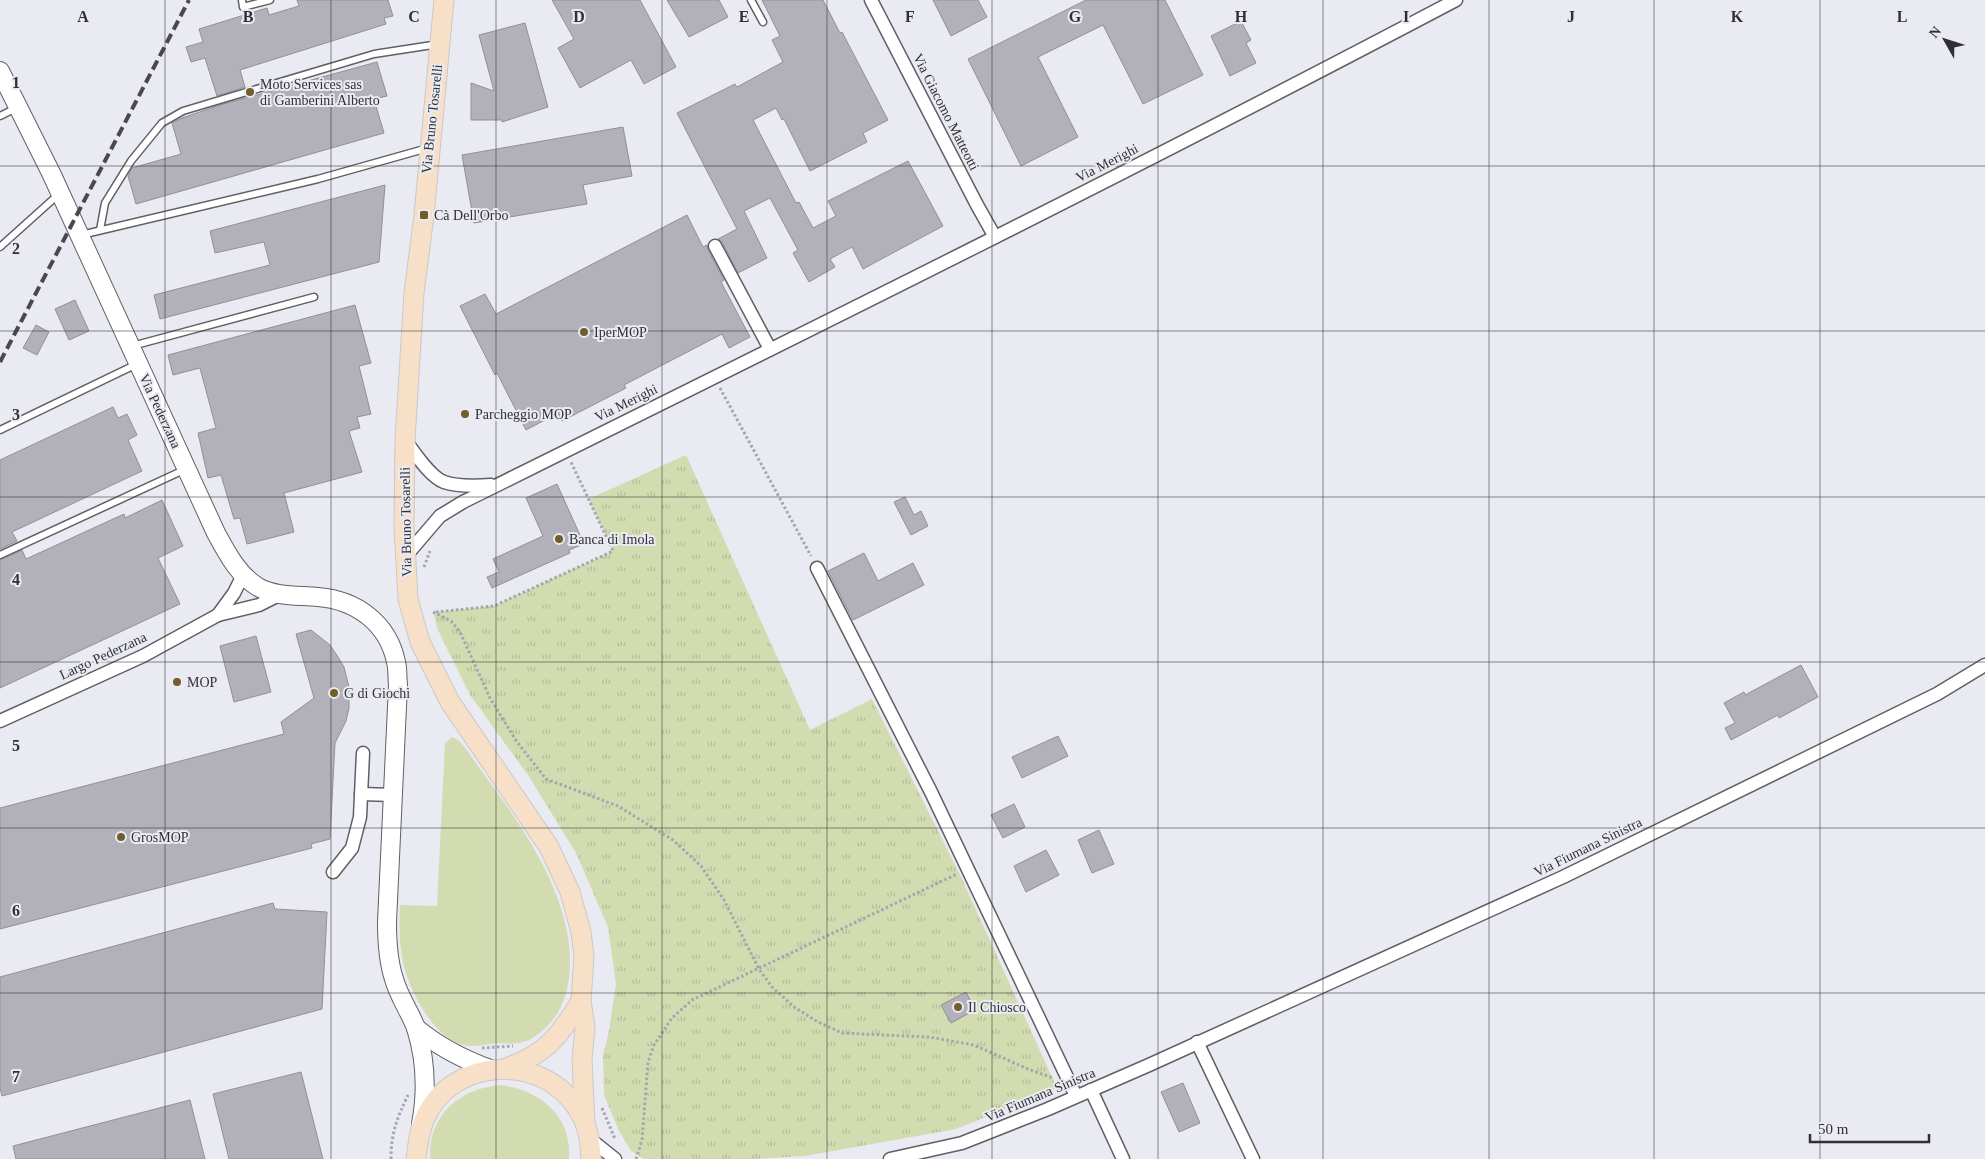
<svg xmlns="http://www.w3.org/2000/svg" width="1985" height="1159" viewBox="0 0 1985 1159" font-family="Georgia,serif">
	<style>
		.grass { fill: #d3dcb1 }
		.park { fill: url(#park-tufts) }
		.building { fill: #b2b0b8; stroke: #919097 }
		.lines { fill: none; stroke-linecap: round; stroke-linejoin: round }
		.service-casing { stroke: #5f6067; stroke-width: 9 }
		.minor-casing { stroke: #5f6067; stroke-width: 15 }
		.secondary-casing { stroke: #5f6067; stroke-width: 20 }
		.primary-casing { stroke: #c9c9ca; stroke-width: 21 }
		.path { stroke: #a5a5ac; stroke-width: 3; stroke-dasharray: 2.5 2.5; stroke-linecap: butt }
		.service { stroke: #fff; stroke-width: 6 }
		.minor { stroke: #fff; stroke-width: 12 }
		.secondary { stroke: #fff; stroke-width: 18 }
		.primary { stroke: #f8e0c8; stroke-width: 19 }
		.rail { stroke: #49494d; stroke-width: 4; stroke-dasharray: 10 5; stroke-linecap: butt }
		.grid { fill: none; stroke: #303034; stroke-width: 1; stroke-opacity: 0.55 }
		.poi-dot { fill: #725d2c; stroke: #e9eaf2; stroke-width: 2 }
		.labels { text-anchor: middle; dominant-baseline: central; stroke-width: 4; stroke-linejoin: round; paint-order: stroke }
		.poi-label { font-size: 14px; fill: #303034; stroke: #e9eaf2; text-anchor: start }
		.street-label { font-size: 14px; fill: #303034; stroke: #e9eaf2 }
		.grid-label { font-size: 16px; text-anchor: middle; font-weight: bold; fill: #303034; stroke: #e9eaf2; stroke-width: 4; stroke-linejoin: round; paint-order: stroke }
	</style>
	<defs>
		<pattern id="park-tufts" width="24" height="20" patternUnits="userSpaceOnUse" patternTransform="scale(1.25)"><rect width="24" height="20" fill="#d3dcb1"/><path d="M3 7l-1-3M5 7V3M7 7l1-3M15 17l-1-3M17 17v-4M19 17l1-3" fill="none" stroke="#b5bd99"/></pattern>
	</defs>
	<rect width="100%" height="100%" fill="#e9eaf2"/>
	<!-- grass -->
	<g class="grass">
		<path d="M452,737l6,3 8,9c40,57 90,117 102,188 5,33 2,71 -26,94 -5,4 -13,10 -19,11 -8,3 -19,1 -27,1 -8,1 -18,3 -26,3 -32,-2 -56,-47 -64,-73 -7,-22 -7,-46 -6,-68l37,1 8,-163z"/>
		<path d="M500,1085c40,5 72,31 69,74h-139c-2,-44 29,-70 70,-74z"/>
	</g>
	<!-- park -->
	<polygon class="park" points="686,455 810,730 872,699 962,879 1057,1088 956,1129 805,1156 753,1159 644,1159 631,1151 619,1131 604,1095 603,1055 609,1031 616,984 608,927 576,853 528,775 470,695 438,630 433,612 494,606 613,551 589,499"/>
	<!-- building -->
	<g class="building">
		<polygon points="297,0 388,0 393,16 384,18 386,24 240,70 245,87 217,96 205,58 191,62 186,47 203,42 199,29 267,8 269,15 299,6"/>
		<polygon points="552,0 640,0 676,67 644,84 631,60 580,88 558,48 574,39"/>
		<polygon points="667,0 719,0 728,17 689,37"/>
		<polygon points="762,0 823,0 840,33 842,32 888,120 863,133 867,142 810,171 784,119 782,120 776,108 753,120 796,203 799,202 813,228 836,216 828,201 908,161 943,226 863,269 852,247 830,259 835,267 809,282 793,253 798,250 770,198 744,211 767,258 738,273 722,242 718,239 737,229 677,113 735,84 737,87 783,62 772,40 780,36"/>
		<polygon points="933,0 978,0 987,17 951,36"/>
		<polygon points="1086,0 1165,0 1203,75 1143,104 1103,25 1038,57 1078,137 1021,166 968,59"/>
		<polygon points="1241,21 1251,40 1246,43 1256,63 1230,76 1211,36"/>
		<polygon points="525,23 548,107 502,122 502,120 471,120 471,83 494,91 479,35"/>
		<polygon points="377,62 387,96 374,99 384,133 136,204 128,176 132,168 181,154 172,123 182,118 220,105"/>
		<polygon points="623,127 632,176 583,185 587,204 474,223 462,155"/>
		<polygon points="385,185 379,262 160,319 154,295 270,265 264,242 215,253 210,231"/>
		<polygon points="687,215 703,247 707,245 708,250 724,280 721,282 750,337 729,348 722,334 624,385 626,388 562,421 558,413 526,430 497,373 495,375 460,306 485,294 496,314"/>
		<polygon points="75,300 89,331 69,340 55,309"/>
		<polygon points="355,305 371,363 359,366 371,414 357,417 360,428 349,431 362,472 284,493 294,532 247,544 240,518 234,519 221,475 208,478 198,433 216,428 200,368 173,375 168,355"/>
		<polygon points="36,325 49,332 37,355 23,348"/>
		<polygon points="113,407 118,418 127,414 137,435 128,440 142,471 12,532 17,541 0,549 0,460"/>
		<polygon points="557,484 584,544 569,550 570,553 492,588 487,577 499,572 493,559 543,536 526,498"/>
		<polygon points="905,497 914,515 921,511 928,526 911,535 894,502"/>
		<polygon points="162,500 183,546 158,558 180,604 0,688 0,560 22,550 26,559 124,514 125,518"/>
		<polygon points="864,553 878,581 913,563 924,585 853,620 828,571"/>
		<polygon points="311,630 330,645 338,657 344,667 349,687 349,708 346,721 335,743 330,839 311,844 312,848 0,929 0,808 284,734 281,722 314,698 296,634"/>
		<polygon points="256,636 271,692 234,702 220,646"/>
		<polygon points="1801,665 1818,697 1779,718 1778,715 1731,740 1725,728 1735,723 1724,703 1744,692 1745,695"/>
		<polygon points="1058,736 1068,756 1022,778 1012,757"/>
		<polygon points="1014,804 1025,827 1003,838 991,815"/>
		<polygon points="1099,830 1114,864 1092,873 1078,840"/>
		<polygon points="1046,850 1059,875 1026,892 1014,866"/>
		<polygon points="273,903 275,909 327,912 322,1009 2,1096 0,1088 0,977"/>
		<polygon points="966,992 975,1010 951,1023 941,1005"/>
		<polygon points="301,1072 323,1159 229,1159 213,1094"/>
		<polygon points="1183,1083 1200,1123 1179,1132 1161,1092"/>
		<polygon points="190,1100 205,1159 16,1159 13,1146"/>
	</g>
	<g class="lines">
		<!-- service casing -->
		<g class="service-casing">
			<g id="service">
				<polyline points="242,0 243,7 270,0"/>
				<polyline points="751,0 763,22"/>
				<polyline points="0,116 18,107"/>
				<polyline points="100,230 105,203 131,161 162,123 183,111 374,54 439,44"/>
				<polyline points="81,235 318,179 428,148"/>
				<polyline points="0,247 59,194"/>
				<polyline points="132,346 314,297"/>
				<polyline points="0,430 137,364"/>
				<polyline points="0,555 186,469"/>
			</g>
		</g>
		<!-- minor casing -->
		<g class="minor-casing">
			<g id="minor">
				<polyline points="871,0 977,205 995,237"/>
				<polyline points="715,246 770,349"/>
				<path d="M405,440c9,12 25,37 39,42 14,5 33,4 47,3"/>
				<path d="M405,557l35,-41 23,-14c333,-165 665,-329 993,-502"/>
				<polyline points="817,568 931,792 1076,1096"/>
				<polyline points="218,615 234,593 243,575"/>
				<polyline points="0,721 143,656 218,615 259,605 281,594"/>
				<polyline points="361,794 393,795"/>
				<polyline points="333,872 352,848 360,817 363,753"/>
				<polyline points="1197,1042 1253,1159"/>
				<polyline points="1091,1090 1123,1159"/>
				<polyline points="590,1139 615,1159"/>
				<polyline points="890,1159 962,1143 1048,1109 1149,1065 1563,877 1937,694 1985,665"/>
			</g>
		</g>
		<!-- secondary casing -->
		<g class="secondary-casing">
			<g id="secondary">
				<path d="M0,71l52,104 164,358c11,20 22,42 42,54 18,10 40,8 60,10 38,3 70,26 78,65 2,7 1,16 2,23l-11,237c0,19 1,39 7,57 5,18 16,33 22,49 10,32 11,64 5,96"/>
				<path d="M416,1028c23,19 46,31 74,41"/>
			</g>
		</g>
		<!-- primary casing -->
		<g class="primary-casing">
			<g id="primary">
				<polyline points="444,0 424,215 414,293 405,440 404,527 408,599 420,642 450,702 549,847 570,892 581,932 584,956 581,1001 585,1027 582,1060 585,1122"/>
				<path d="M506,1068c41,-14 54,-33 75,-67"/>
				<path d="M416,1159c2,-15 3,-28 9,-41 27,-61 117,-65 152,-10 11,16 13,32 14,51"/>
			</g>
		</g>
		<!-- path -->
		<g class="path">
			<polyline points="720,388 811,556"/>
			<polyline points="424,567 430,551"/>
			<polyline points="433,612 451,621 460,632 490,698 517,742 546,779 618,806 673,840 701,866 724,900 759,969 772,987 794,1007 818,1022 842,1033 929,1037 974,1045 1028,1069 1053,1078"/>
			<polyline points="436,612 494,606 613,551 571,462"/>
			<polyline points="482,1048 513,1046"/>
			<polyline points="602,1108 615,1139"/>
			<path d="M391,1159c0,-26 6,-41 17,-64"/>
			<polyline points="636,1159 642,1140 648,1062 654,1045 672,1018 692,1000 957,874"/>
		</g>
		<!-- service -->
		<use href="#service" class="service"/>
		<!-- minor -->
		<use href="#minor" class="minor"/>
		<!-- secondary -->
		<use href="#secondary" class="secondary"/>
		<!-- primary -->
		<use href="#primary" class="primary"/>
		<!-- rail -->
		<polyline class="rail" points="0,362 189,0"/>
	</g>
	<!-- grid -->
	<path class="grid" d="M165,0v1159M331,0v1159M496,0v1159M662,0v1159M827,0v1159M992,0v1159M1158,0v1159M1323,0v1159M1489,0v1159M1654,0v1159M1820,0v1159M0,166h1985M0,331h1985M0,497h1985M0,662h1985M0,828h1985M0,993h1985"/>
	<!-- markers -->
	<g class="poi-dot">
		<circle cx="250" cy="92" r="5"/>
		<rect x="419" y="210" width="10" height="10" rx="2.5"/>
		<circle cx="584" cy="332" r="5"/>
		<circle cx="465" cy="414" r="5"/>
		<circle cx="559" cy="539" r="5"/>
		<circle cx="177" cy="682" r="5"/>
		<circle cx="334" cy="693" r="5"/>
		<circle cx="121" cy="837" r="5"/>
		<circle cx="958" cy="1007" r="5"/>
	</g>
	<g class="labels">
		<!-- poi labels -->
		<g class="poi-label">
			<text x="260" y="84">Moto Services sas<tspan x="260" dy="16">di Gamberini Alberto</tspan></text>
			<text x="434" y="215">Cà Dell'Orbo</text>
			<text x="594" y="332">IperMOP</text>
			<text x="475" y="414">Parcheggio MOP</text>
			<text x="569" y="539">Banca di Imola</text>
			<text x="187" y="682">MOP</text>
			<text x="344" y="693">G di Giochi</text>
			<text x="131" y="837">GrosMOP</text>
			<text x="968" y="1007">Il Chiosco</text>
		</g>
		<!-- street labels -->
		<g class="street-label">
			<text transform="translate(946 112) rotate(63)">Via Giacomo Matteotti</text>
			<text transform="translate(432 119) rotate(-84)">Via Bruno Tosarelli</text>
			<text transform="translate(1107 163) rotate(-27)">Via Merighi</text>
			<text transform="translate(626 403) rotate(-26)">Via Merighi</text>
			<text transform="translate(160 411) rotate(65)">Via Pederzana</text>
			<text transform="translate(406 522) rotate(-91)">Via Bruno Tosarelli</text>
			<text transform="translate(103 656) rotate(-25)">Largo Pederzana</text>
			<text transform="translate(1588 847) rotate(-26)">Via Fiumana Sinistra</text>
			<text transform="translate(1040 1095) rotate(-23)">Via Fiumana Sinistra</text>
		</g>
	</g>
	<g class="grid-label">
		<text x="83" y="22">A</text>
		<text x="248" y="22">B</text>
		<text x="414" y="22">C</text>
		<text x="579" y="22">D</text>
		<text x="744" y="22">E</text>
		<text x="910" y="22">F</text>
		<text x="1075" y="22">G</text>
		<text x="1241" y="22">H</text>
		<text x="1406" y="22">I</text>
		<text x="1571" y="22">J</text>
		<text x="1737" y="22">K</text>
		<text x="1902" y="22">L</text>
		<text x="16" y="88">1</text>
		<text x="16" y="254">2</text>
		<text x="16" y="420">3</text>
		<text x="16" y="585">4</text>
		<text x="16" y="751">5</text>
		<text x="16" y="916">6</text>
		<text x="16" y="1082">7</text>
	</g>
	<!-- north arrow -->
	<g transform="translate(1945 40) rotate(309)" stroke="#e9eaf2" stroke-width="4" paint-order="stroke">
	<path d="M0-4L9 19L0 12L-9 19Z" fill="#303034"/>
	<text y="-8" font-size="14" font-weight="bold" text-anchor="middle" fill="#303034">N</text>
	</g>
	<!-- scale -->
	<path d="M1810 1134v8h119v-8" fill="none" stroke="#303034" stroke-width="2.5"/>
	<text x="1818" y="1134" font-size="15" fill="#303034" stroke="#e9eaf2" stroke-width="4" paint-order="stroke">50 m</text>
</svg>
